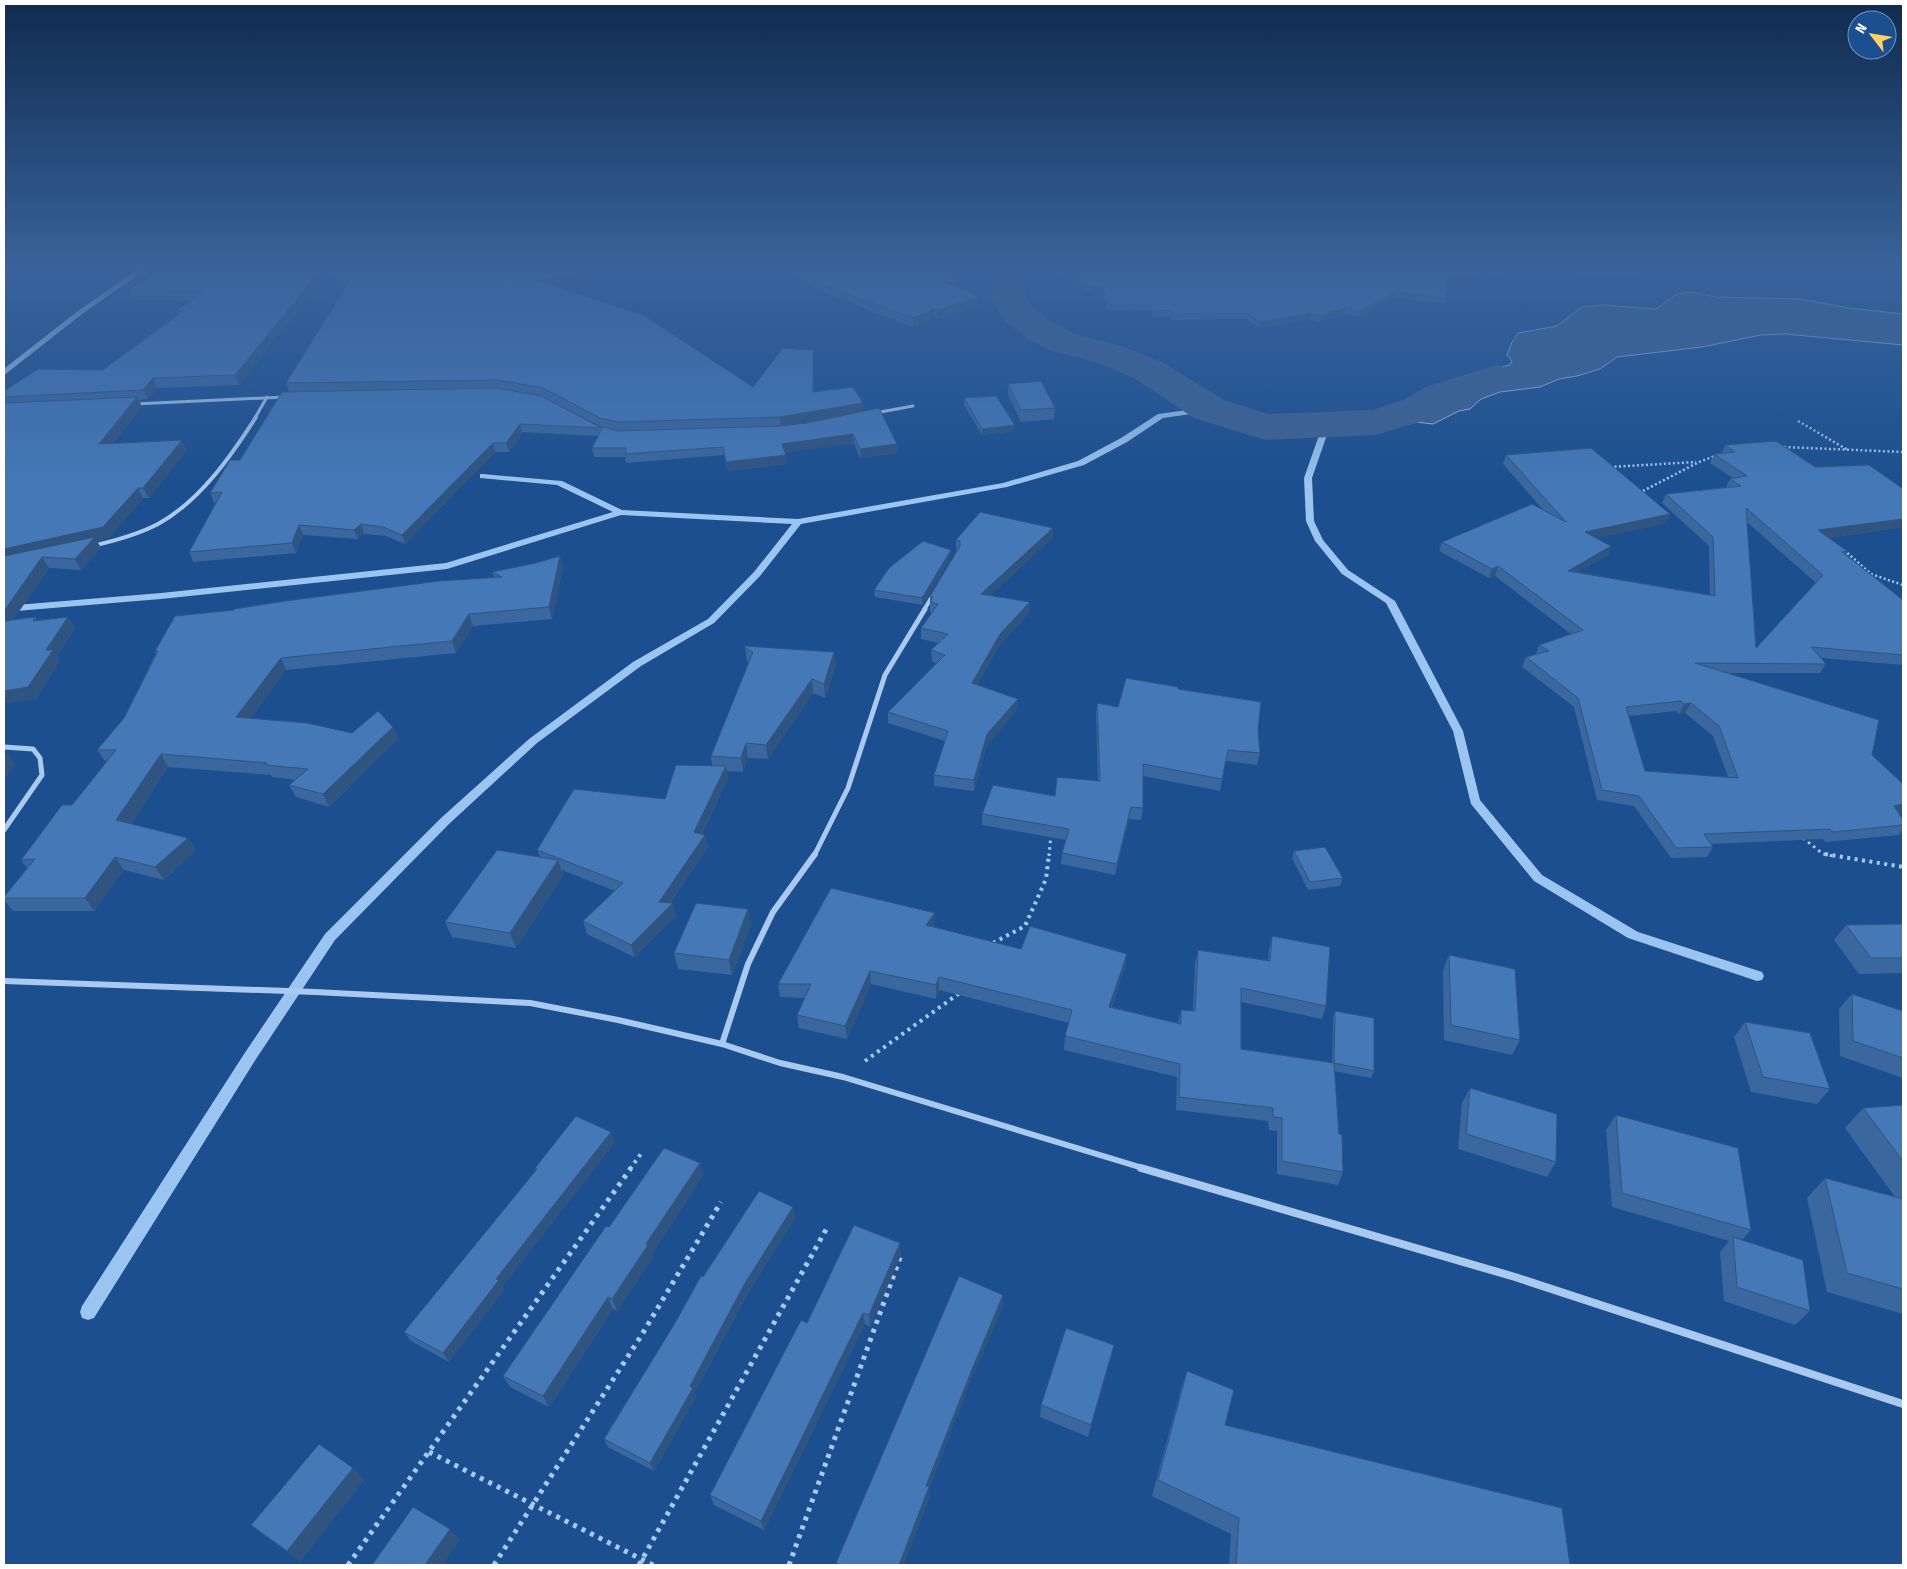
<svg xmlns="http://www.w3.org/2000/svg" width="1907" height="1569" viewBox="0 0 1907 1569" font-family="'Fira Sans Condensed',sans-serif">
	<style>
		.water { fill: #3c6290; stroke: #9cc4f0 }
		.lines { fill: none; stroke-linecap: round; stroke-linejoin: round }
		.stream { fill: #9cc4f0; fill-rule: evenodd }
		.river { fill: #3c6290; fill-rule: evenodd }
		.path-far3 { stroke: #a9c9ee; stroke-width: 2.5; stroke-dasharray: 2 2.5; stroke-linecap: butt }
		.path-far2 { stroke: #a9c9ee; stroke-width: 3; stroke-dasharray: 2.5 4; stroke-linecap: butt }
		.path-far1 { stroke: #a9c9ee; stroke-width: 4; stroke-dasharray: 3 4.5; stroke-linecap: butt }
		.path { stroke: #a9c9ee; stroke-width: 5; stroke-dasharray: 4 5.5; stroke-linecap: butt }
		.minor-far4 { stroke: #a9c9ee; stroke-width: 3 }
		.minor-far3 { stroke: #a9c9ee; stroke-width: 4 }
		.minor-far2 { stroke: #a9c9ee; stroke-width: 5 }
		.minor-far1 { stroke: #a9c9ee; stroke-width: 6 }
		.minor { stroke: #a9c9ee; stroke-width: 8 }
		.tertiary { stroke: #a9c9ee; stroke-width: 5 }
		.wall { fill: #3a679d; fill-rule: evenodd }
		.shaded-wall { fill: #305480 }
		.building { fill: #4478b7; stroke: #305480; fill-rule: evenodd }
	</style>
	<rect width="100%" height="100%" fill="#1b4f8f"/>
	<!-- water -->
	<polygon class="water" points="1692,292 1716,297 1800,299 1849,308 1903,314 1903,345 1785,334 1761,335 1702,347 1617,357 1600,369 1577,376 1559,379 1540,387 1500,392 1481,399 1470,409 1459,411 1433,424 1416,422 1407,418 1418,409 1424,398 1436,388 1473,374 1510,365 1512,361 1507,355 1512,342 1518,333 1557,326 1582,307 1604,305 1656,309 1677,294"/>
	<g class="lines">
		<!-- stream -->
		<g class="stream">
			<polygon points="1209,407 1212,407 1212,411 1163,418 1127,442 1084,465 1007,487 801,524 760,576 714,623 641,666 537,743 449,824 335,940 256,1059 94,1318 88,1320 82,1318 80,1312 82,1306 246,1051 325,934 441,818 529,739 633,662 708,619 754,572 792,524 621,515 447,569 161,599 4,612 4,606 161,593 446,563 613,512 557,485 480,478 480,474 483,474 562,481 622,510 798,519 1003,483 1078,461 1121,438 1158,414"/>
			<polygon points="1323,424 1330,426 1312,478 1314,521 1323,540 1348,570 1395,601 1463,731 1480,800 1542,875 1638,932 1762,972 1764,976 1762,980 1757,981 1628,938 1534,881 1471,804 1453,731 1386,603 1342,574 1315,541 1306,521 1304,478"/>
		</g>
		<!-- river -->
		<polygon class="river" points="993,267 1025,267 1025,295 1035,309 1055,324 1075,334 1122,346 1162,362 1224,400 1268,414 1372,410 1403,400 1428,386 1484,369 1498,365 1512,369 1518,377 1512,385 1456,404 1433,418 1375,435 1265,440 1194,418 1134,378 1096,362 1049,350 1029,340 1006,322 991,298"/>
		<!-- path-far3 -->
		<g class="path-far3">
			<polyline points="1798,421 1848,450"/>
			<polyline points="1784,447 1903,452"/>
			<polyline points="1610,467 1696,462"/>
			<polyline points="1639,493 1699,462 1715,456"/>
			<polyline points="1844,550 1871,574 1903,585"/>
		</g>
		<!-- path-far2 -->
		<g class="path-far2">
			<polyline points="1803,838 1823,854 1833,856"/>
			<polyline points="1049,856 1051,834"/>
		</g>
		<!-- path-far1 -->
		<g class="path-far1">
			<polyline points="1825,854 1903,867"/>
			<polyline points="993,943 1025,926 1046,879 1049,854"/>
			<polyline points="865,1061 961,992"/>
			<polyline points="630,1169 643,1151"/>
		</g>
		<!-- path -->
		<g class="path">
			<polyline points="429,1452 653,1565"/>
			<polyline points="348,1565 631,1168"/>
			<polyline points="494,1565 641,1336 721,1202"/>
			<polyline points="639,1565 828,1226"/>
			<polyline points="789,1565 901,1255"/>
		</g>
		<!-- minor-far4 -->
		<g class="minor-far4">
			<polyline points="134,404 285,397"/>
			<polyline points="875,413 913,406"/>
			<polyline points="255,418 267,397"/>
		</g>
		<!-- minor-far3 -->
		<g class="minor-far3">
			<path d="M92,546c22,-5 45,-11 66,-22 42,-23 73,-68 98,-107"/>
			<polyline points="924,610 933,595"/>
		</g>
		<!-- minor-far2 -->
		<g class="minor-far2">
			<polyline points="4,747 33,749 40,758 42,775 4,830"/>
			<polyline points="814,856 848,788 885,675 925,609"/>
		</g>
		<!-- minor-far1 -->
		<g class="minor-far1">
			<polyline points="4,981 315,992 530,1003 618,1020 722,1044 780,1063 843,1077 1146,1169"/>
			<polyline points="722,1044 748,964 773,912 815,854"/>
		</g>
		<!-- minor -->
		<polyline class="minor" points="1141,1168 1515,1277 1903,1404"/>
		<!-- tertiary -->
		<polyline class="tertiary" points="4,372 78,314 145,267"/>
	</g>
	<!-- wall -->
	<g class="wall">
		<path d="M166,267h474l1,4 -87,15 199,101 60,-28 1,33 49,11v8l35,42 -38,5 -6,-15 -69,9 2,12 -60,7 -3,-16 -98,8 -1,-6h-31l-2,-9 6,-12 -76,-4 -13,20h-14l-90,92 -19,-8 -22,-2 -6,5 -55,-4 -7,18 -103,9 -4,-10 27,-50 -2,1 -4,-10 30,-33 49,-68 -3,-9 60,-97 -19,-13 -88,112 -82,3 -9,11 -9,1 3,7 -29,36 74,7 -38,48h-6l-34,40 -12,3 4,7 -20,22 -32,-2 -36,52 22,-3 2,3 31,-3 7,11 -18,28 3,5 -24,38 -32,4v-312l99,-21 75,-55 -2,-4 15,-10 -59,-2 -4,-9zM545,398l55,28h-2z"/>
		<polygon points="778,267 862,267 862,270 859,274 959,289 979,297 979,306 937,319 935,318 913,327 817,290"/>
		<polygon points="1047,267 1389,267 1394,272 1396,272 1391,267 1666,267 1662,280 1555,271 1490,280 1484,277 1448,283 1444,304 1395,298 1358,317 1345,313 1320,322 1310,319 1259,328 1246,319 1172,320 1170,316 1154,317 1150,310 1109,311 1101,291 1091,294 1072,278 1061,279"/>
		<polygon points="1008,384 1055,408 1054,419 1021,422 1008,395"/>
		<polygon points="964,398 1014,431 982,435 964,405"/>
		<path d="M1725,445l178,82 -75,11 19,13 -1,3 57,46v65l-82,-7 5,6 -6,9h-93l145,82 31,29v29l-4,1 4,6v9l-4,6 -74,7 -2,-3 -112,5 2,3 -6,10 -36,1 -37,-52 -37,-6 -23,-93 -52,-40 4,-10 10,-2v-1l3,-9 32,-11 -76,-58 -6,2 -50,-27 3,-9 102,-31 -41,-47 3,-9 164,59 -4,9 -70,15 15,8 -3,9 -30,17 132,23 -1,-49 -47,-43 4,-9 60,-7 4,-8 3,-1 -23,-15 4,-9 8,-1zM1747,522l69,61 -60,65zM1676,711l3,3 6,-1 28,23 15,41 -83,-6 -16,-55z"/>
		<polygon points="1053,538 990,595 1029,613 1000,645 977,685 1018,699 1017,710 987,745 974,791 934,786 934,775 945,741 888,723 888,712 936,663 932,661 931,650 939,643 921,639 921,628 932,613 930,613 930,596 957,551 956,550 956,540"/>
		<polygon points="560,556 563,567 552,619 473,626 456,653 286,670 251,718 352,733 393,727 398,739 329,807 296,797 289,785 295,780 272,777 271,775 168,767 131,824 188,838 196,850 164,880 124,870 94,911 13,911 4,900 4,897 27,868 21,860 72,805 106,762 97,750 124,718 156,653 155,651 234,610 494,577 492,572 536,563"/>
		<polygon points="951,557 923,605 875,597 874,590"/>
		<polygon points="745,648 834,652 836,665 825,698 813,693 768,759 748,758 743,772 727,771 728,778 702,834 705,835 708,847 670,903 676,916 634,957 587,934 583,921 615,891 562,870 563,875 516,948 452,937 445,922 540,857 537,850 665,799 712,765 711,756 749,662 747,662"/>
		<polygon points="1178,689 1258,730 1260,753 1257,765 1226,761 1220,791 1143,776 1143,808 1141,820 1129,819 1115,875 1061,864 1062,853 1066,840 982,825 982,814 1055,796 1098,781 1096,714 1097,703 1118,707"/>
		<polygon points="1294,851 1343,878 1340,886 1308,890 1292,858"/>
		<polygon points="751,924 732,975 678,969 674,953"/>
		<polygon points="1903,924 1903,973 1859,974 1834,940 1846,925"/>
		<polygon points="935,927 1021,949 1127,954 1125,967 1112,1007 1178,1023 1181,1010 1193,1011 1195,963 1198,950 1268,960 1269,949 1272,936 1326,1006 1322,1019 1241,1002 1241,1049 1332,1063 1333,1018 1335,1011 1374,1071 1371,1078 1334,1071 1339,1134 1343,1172 1338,1185 1277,1174 1277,1131 1269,1130 1268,1121 1176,1110 1177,1077 1064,1050 1065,1036 1069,1023 939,990 936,999 871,984 847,1039 799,1028 797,1015 805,998 780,997 778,984"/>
		<polygon points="1449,955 1520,1040 1512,1055 1444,1040 1443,971"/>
		<polygon points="1852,994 1903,1011 1903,1078 1840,1056 1839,1009"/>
		<polygon points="1745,1022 1830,1089 1817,1104 1751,1092 1734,1037"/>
		<polygon points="1470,1088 1556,1162 1547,1177 1458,1149 1462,1103"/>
		<polygon points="1903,1105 1903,1314 1827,1292 1807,1198 1825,1178 1895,1197 1845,1128 1863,1108"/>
		<polygon points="1616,1115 1751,1230 1742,1240 1810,1311 1795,1325 1724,1301 1720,1252 1729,1241 1612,1207 1606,1130"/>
		<polygon points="611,1132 615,1142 502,1287 504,1290 449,1362 411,1341 404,1332 536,1170 535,1168"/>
		<polygon points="700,1163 703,1175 652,1254 653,1257 617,1311 613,1309 549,1407 510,1387 503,1376 609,1227"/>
		<polygon points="795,1218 747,1295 695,1392 696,1397 654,1471 608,1447 604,1439 703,1277"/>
		<polygon points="901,1255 870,1327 865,1324 764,1530 714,1505 710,1495 807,1323"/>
		<polygon points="1114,1345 1111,1358 1088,1437 1040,1417 1041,1405"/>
		<polygon points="1187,1371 1225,1425 1570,1565 1229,1565 1231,1534 1152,1496 1181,1389"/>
		<polygon points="353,1468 364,1480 300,1561 265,1536 251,1525"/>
	</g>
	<!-- shaded-wall -->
	<g class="shaded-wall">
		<polygon points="323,267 325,267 327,273 239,385 235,375"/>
		<polygon points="614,267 640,267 641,271 538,289 536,280"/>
		<polygon points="858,267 862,267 862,270 856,279 855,271"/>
		<polygon points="1548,267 1556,267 1555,271 1490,280 1492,275"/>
		<polygon points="1072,272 1072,278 1061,279 1061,273"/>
		<polygon points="1486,272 1484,277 1447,283 1449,277"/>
		<polygon points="959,281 959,289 944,282"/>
		<polygon points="1102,285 1101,291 1091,294 1091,288"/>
		<polygon points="1397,292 1395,298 1358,317 1360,311"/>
		<polygon points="979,297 979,306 937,319 937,310"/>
		<polygon points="1346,307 1345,313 1320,322 1321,316"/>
		<polygon points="935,309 935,318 913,327 913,318"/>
		<polygon points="1312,313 1310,319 1259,328 1260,322"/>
		<polygon points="813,350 813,359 814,401 813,392"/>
		<polygon points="153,378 157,388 148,399 143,390"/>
		<polygon points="137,397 142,407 104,454 99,444"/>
		<polygon points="863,403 863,413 781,427 780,417"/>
		<polygon points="520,424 522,432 509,452 506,443"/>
		<polygon points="1015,425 1014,431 982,435 982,429"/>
		<polygon points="853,434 854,443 783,453 782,444"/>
		<polygon points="182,440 187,450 149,498 143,488"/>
		<polygon points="493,443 495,452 405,544 402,535"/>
		<polygon points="897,444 898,453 860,458 860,449"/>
		<polygon points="786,455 787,464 727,471 726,462"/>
		<polygon points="138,488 143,498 109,538 97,541 101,548 81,570 75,559 90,542 4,561 4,549"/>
		<polygon points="1670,514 1666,523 1581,542 1585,532"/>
		<polygon points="1903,519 1903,527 1813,540 1818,530"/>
		<polygon points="361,524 364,534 358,539 354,530"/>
		<polygon points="299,525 303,535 296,553 292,543"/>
		<polygon points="1053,528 1053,538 981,604 981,594"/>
		<polygon points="1611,546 1608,555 1564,580 1568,571"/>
		<polygon points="951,550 951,557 923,605 922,598"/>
		<polygon points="560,556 563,567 552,619 549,607"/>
		<polygon points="42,557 49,568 4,633 4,611"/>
		<polygon points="1498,566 1495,576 1489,578 1492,569"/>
		<polygon points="1030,602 1029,613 1000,645 972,694 972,683 1000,634"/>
		<polygon points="469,614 473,626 456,653 452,641"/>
		<polygon points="68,617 75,628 57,656 60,661 36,699 4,703 4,691 46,650"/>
		<polygon points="834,652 836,665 825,698 824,684"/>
		<polygon points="281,658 286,670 243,729 236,717"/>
		<polygon points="812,679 813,693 768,759 766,745"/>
		<polygon points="1018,699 1017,710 987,745 974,791 974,780 987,734"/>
		<polygon points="1691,703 1685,713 1679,714 1684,704"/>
		<polygon points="393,727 398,739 329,807 323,794"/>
		<polygon points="746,743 748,758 743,772 741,758"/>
		<polygon points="7,753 16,765 4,779 4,758"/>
		<polygon points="161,754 168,767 125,833 116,820"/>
		<polygon points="726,766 728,778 697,844 694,832"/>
		<polygon points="1903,804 1903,813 1886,816 1894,806"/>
		<polygon points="1131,807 1129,819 1115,875 1117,864"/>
		<polygon points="705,835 708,847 662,914 673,903 676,916 634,957 631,945 659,902"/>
		<polygon points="188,838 196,850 164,880 155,867"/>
		<polygon points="115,857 124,870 94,911 85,898"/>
		<polygon points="558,860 563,875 516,948 510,933"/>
		<polygon points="748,909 751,924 732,975 729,960"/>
		<polygon points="935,913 935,927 927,939 926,925"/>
		<polygon points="1127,954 1125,967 1107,1020 1109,1007"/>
		<polygon points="870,971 871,984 847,1039 845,1026"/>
		<polygon points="939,977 939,990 936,999 936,985"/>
		<polygon points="611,1132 615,1142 502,1287 504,1290 449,1362 443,1353 496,1279"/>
		<polygon points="700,1163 703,1175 652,1254 653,1257 617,1311 612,1299 646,1244"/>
		<polygon points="793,1207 795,1218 747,1295 695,1392 696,1397 654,1471 650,1463 690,1386 744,1285"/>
		<polygon points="900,1243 901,1255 870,1327 869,1315"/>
		<polygon points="1003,1295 1003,1307 970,1383 929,1490 930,1497 904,1565 899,1565 926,1486 971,1372"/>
		<polygon points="608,1297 613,1309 549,1407 543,1396"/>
		<polygon points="863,1313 865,1324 764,1530 761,1521"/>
		<polygon points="1114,1345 1111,1358 1088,1437 1091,1425"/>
		<polygon points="353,1468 364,1480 300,1561 287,1551"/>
		<polygon points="450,1529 460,1540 443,1565 425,1565"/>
	</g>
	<!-- building -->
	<g class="building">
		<polygon points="166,267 323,267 235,375 153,378 143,390 4,397 4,391 38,369 103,370 183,311 176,311 203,292 128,290"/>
		<polygon points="327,267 614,267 536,280 643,315 753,387 783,348 813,350 813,392 853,387 863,403 780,417 618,422 600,418 543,388 498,380 286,383 349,282"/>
		<polygon points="791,267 858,267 855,271 858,275 861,273 866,267 936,267 959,281 944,282 979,297 937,310 935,309 913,318 816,282"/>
		<polygon points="1054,267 1389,267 1394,272 1398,272 1398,267 1548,267 1492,275 1486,272 1449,277 1445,298 1397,292 1360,311 1346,307 1321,316 1312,313 1260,322 1247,313 1173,314 1171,310 1155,311 1150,304 1109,305 1102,285 1091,288 1072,272 1061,273"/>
		<polygon points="1572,267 1666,267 1664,274"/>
		<polygon points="1041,381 1055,408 1021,410 1008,384"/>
		<polygon points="497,388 541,396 598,426 618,431 780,426 807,423 879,408 897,444 860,449 853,434 782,444 786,455 726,462 723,447 625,454 626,448 592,448 602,428 520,424 506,443 493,443 402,535 383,527 361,524 354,530 299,525 292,543 189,552 222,492 210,493 230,460 240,460 282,392"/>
		<polygon points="996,396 1015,425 982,429 964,398"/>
		<polygon points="137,397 99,444 182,440 143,488 138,488 103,527 4,549 4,403"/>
		<path d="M1776,441l39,26 54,-2 33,23h1v31l-85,11 29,21 -5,1 61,48v55l-92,-8 15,17 -131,-1 184,57 -7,35 31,29v20l-9,2 9,14v5l-70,7 -3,-3 -126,5 9,13 -37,1 -37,-52 -37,-6 -24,-92 -52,-41 23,-6 -10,-6 44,-15 -85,-64 -6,3 -50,-27 90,-38 34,18 -60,-67 85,-7 79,66 -85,18 26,14 -43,25 147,25 -2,-59 -47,-43 75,-8 -11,-7 17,-3 -33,-22 21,-2 -10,-7zM1746,508l77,67 -67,73zM1681,701l3,3 7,-1 28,23 19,52 -93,-7 -19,-64z"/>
		<polygon points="980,512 1053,528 981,594 1030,602 1000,634 972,683 1018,699 987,734 974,780 934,775 948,731 888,712 945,655 931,650 948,634 921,628 938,604 930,602 933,597 930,596 960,546 960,541 956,540"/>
		<polygon points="95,537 75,559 42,557 4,611 4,556"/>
		<polygon points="923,541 951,550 922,598 874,590 889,568"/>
		<polygon points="560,556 549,607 469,614 452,641 281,658 236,717 307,723 352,733 378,711 393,727 323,794 289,785 308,769 265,765 267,763 161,754 116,820 188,838 155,867 115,857 85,898 4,898 4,897 35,859 21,860 62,805 72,805 116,750 97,750 124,718 158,651 155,651 175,616 234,610 234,609 285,601 439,581 502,577 492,572 536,563"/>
		<polygon points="35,617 33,621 68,617 46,650 53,650 28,687 4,691 4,621"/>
		<polygon points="745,646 834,652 824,684 812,679 766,745 746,743 741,758 711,756 753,652 745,648"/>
		<polygon points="1126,678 1178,687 1178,689 1261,702 1258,730 1260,753 1228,750 1222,779 1143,764 1143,808 1131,807 1117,864 1062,853 1069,829 982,814 993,785 1055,796 1057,777 1100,781 1097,703 1118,707"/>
		<polygon points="676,765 726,766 694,832 705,835 659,902 673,903 631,945 583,921 623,883 537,850 574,789 665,799"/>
		<polygon points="1325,847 1343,878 1310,882 1294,851"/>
		<polygon points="497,850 558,860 510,933 445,922"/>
		<polygon points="831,888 935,913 926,925 1021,949 1030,926 1127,954 1109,1007 1181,1024 1181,1010 1195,1011 1198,950 1270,961 1272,936 1330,947 1326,1006 1241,988 1241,1049 1334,1063 1339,1134 1342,1135 1343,1172 1282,1161 1282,1118 1273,1117 1273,1108 1179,1097 1180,1064 1065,1036 1072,1010 939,977 936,985 870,971 845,1026 797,1015 811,984 778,984"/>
		<polygon points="696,903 748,909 729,960 674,953"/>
		<polygon points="1903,924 1903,958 1871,958 1846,925"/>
		<polygon points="1449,955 1515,969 1520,1040 1451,1025"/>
		<polygon points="1852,994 1903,1011 1903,1058 1853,1041"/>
		<polygon points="1335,1011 1374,1018 1374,1071 1334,1063"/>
		<polygon points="1745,1022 1810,1033 1830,1089 1763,1077"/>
		<polygon points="1470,1088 1557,1114 1556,1162 1466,1134"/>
		<polygon points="1903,1105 1903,1161 1863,1108"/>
		<polygon points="1616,1115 1738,1148 1751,1230 1622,1193"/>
		<polygon points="576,1116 611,1132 496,1279 499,1280 443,1353 404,1332 537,1169 535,1168"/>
		<polygon points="664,1148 700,1163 646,1244 648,1245 612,1299 608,1297 543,1396 503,1376 606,1226 609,1227"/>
		<polygon points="1825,1178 1903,1199 1903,1289 1847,1273"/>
		<polygon points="759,1191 793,1207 744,1285 690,1386 693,1388 650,1463 604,1439 675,1323 701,1276 703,1277"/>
		<polygon points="854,1225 900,1243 869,1315 863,1313 761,1521 710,1495 801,1320 807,1323"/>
		<polygon points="1733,1237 1803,1260 1810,1311 1737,1287"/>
		<polygon points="959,1276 1003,1295 971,1372 926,1486 929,1487 899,1565 841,1565 836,1563"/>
		<polygon points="1066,1328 1114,1345 1091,1425 1041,1405"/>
		<polygon points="1187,1371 1234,1390 1225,1425 1562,1508 1570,1565 1236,1565 1239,1518 1158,1480"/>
		<polygon points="319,1444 353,1468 287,1551 251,1525"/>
		<polygon points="413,1507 450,1529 425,1565 372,1565"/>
	</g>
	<!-- sky -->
	<linearGradient id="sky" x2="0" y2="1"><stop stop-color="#0f2b4f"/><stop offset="0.55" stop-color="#39639b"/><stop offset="1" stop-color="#39639b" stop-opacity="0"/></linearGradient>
	<rect width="1907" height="486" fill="url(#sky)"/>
	<!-- border -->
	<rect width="1907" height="1569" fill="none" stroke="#ffffff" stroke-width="10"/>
	<!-- north arrow -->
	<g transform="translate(1872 35) rotate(301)"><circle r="24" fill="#1b4f8f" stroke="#7695bc"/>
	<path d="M0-4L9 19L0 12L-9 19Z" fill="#ffd166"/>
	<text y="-8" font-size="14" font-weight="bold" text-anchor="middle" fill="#ffffff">N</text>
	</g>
</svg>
